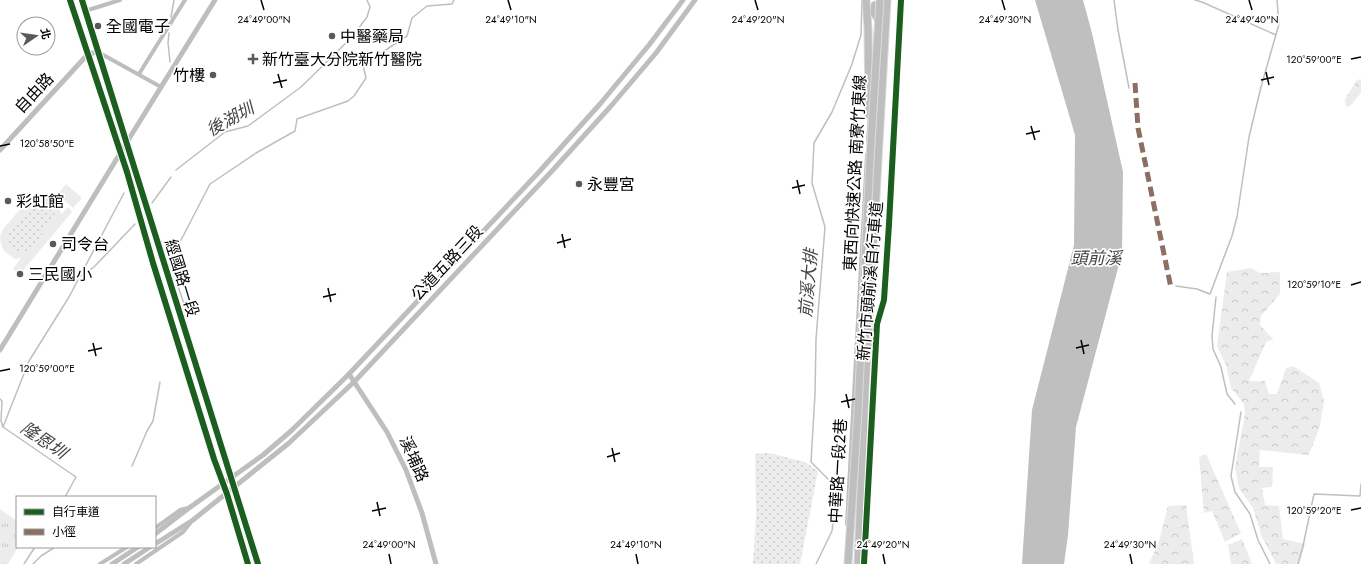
<svg xmlns="http://www.w3.org/2000/svg" width="1361" height="564" viewBox="0 0 1361 564" font-family="Jost,'Noto Sans TC',sans-serif">
	<style>
		.grass { fill: url(#grass-dots) }
		.forest { fill: url(#forest-crowns) }
		.park { fill: url(#park-tufts) }
		.pitch { fill: #ececec; fill-rule: evenodd }
		.water { fill: #bfbfbf }
		.lines { fill: none; stroke-linecap: round; stroke-linejoin: round }
		.stream { stroke: #bfbfbf; stroke-width: 1.5 }
		.primary-casing { stroke: #dbdbdb; stroke-width: 8 }
		.trunk-casing { stroke: #dbdbdb; stroke-width: 9 }
		.minor { stroke: #bebebe; stroke-width: 4 }
		.tertiary { stroke: #bebebe; stroke-width: 5 }
		.primary { stroke: #bebebe; stroke-width: 6 }
		.trunk { stroke: #bebebe; stroke-width: 7 }
		.trunk-bridge-casing { stroke: #dbdbdb; stroke-width: 9; stroke-linecap: butt }
		.trunk-bridge { stroke: #bebebe; stroke-width: 7 }
		.quiet { stroke: #8d6e63; stroke-width: 5; stroke-dasharray: 10 5; stroke-linecap: butt }
		.cycleway-casing { stroke: #fff; stroke-width: 8 }
		.cycleway { stroke: #1b5e20; stroke-width: 6 }
		.ticks { fill: none; stroke: #000; stroke-width: 1.5 }
		.poi-dot { fill: #595959; stroke: #fff; stroke-width: 1.5 }
		.labels { text-anchor: middle; dominant-baseline: central; stroke-width: 3.5; stroke-linejoin: round; paint-order: stroke }
		.poi-label { font-size: 16px; fill: #000; stroke: #fff; text-anchor: start }
		.street-label { font-size: 16px; fill: #000; stroke: #fff }
		.water-label { font-size: 17px; font-style: italic; fill: #444; stroke: #fff }
		.ticks-label { font-size: 10px; text-anchor: middle; fill: #000; stroke: #fff; stroke-width: 3.5; stroke-linejoin: round; paint-order: stroke }
	</style>
	<defs>
		<pattern id="grass-dots" width="8" height="8" patternUnits="userSpaceOnUse"><rect width="8" height="8" fill="#ececec"/><path d="M2 2h.1M6 6h.1" fill="none" stroke="#c9c9c9" stroke-width="1.8" stroke-linecap="round"/></pattern>
		<pattern id="forest-crowns" width="20" height="18" patternUnits="userSpaceOnUse"><rect width="20" height="18" fill="#ececec"/><path d="M2 6a3 3 0 1 1 6 0M12 15a3 3 0 1 1 6 0" fill="none" stroke="#c9c9c9"/></pattern>
		<pattern id="park-tufts" width="24" height="20" patternUnits="userSpaceOnUse"><rect width="24" height="20" fill="#ececec"/><path d="M3 7l-1-3M5 7V3M7 7l1-3M15 17l-1-3M17 17v-4M19 17l1-3" fill="none" stroke="#c9c9c9"/></pattern>
	</defs>
	<rect width="100%" height="100%" fill="#fff"/>
	<!-- grass -->
	<g class="grass">
		<path d="M42,200c25,4 11,21 1,33 -3,5 -7,11 -11,15 -12,10 -32,0 -23,-15 4,-8 20,-23 27,-30z"/>
		<polygon points="769,453 805,462 818,471 800,564 753,564 756,515 755,454"/>
	</g>
	<!-- forest -->
	<g class="forest">
		<polygon points="1361,79 1361,93 1350,106 1346,107 1345,99 1357,80"/>
		<polygon points="1251,268 1260,273 1280,272 1280,294 1261,316 1260,325 1273,339 1266,342 1249,381 1265,381 1269,394 1277,394 1286,368 1293,366 1319,383 1324,401 1320,426 1309,455 1260,450 1259,467 1273,467 1272,487 1262,488 1265,505 1279,506 1283,539 1305,544 1299,564 1276,564 1262,537 1253,508 1239,488 1235,467 1245,414 1244,404 1231,388 1226,365 1217,346 1227,272"/>
		<polygon points="1206,454 1241,533 1225,542 1212,511 1204,513 1199,457"/>
		<polygon points="1186,505 1194,564 1149,564 1159,541 1168,506"/>
		<polygon points="1242,539 1252,564 1231,564 1228,545"/>
	</g>
	<!-- park -->
	<polygon class="park" points="0,509 17,521 18,547 8,564 0,564"/>
	<!-- pitch -->
	<g class="pitch">
		<polygon points="66,184 82,198 73,208 58,194"/>
		<path d="M39,194c14,1 21,5 22,20l7,-7 4,5 -52,62 -7,-5 8,-11 -6,1 -11,-8 -3,-7 -1,-7 3,-8 28,-32zM42,200c25,4 11,22 1,33 -3,5 -7,11 -11,15 -12,10 -32,0 -23,-15 4,-8 20,-23 27,-30z"/>
	</g>
	<!-- water -->
	<polygon class="water" points="1035,0 1083,0 1092,33 1123,172 1122,253 1076,427 1068,535 1064,564 1022,564 1032,410 1074,245 1075,135"/>
	<g class="lines">
		<!-- stream -->
		<g class="stream">
			<polyline points="1114,0 1118,30 1129,88"/>
			<polyline points="1195,0 1202,2 1276,35"/>
			<polyline points="171,17 174,0"/>
			<polyline points="169,33 168,43 170,62"/>
			<polyline points="176,170 225,132 248,126 301,87 352,37 367,17 370,7 367,0"/>
			<polyline points="152,203 171,177"/>
			<polyline points="179,244 210,184 256,153 295,131 297,119 348,101 354,96 366,78 363,65 407,36 412,18 427,6 452,4 454,0"/>
			<polyline points="81,276 94,267 135,224"/>
			<polyline points="178,286 186,310"/>
			<polyline points="1176,286 1197,289 1210,294 1232,236 1237,217 1249,137 1261,87 1279,24 1277,0"/>
			<polyline points="1216,297 1212,336 1213,349 1221,367 1227,394 1235,404"/>
			<polyline points="0,399 2,401 1,421 3,427 76,477 65,497"/>
			<polyline points="1241,412 1231,476 1235,492 1250,514 1258,540 1270,564"/>
			<polyline points="3,427 29,361 69,297 124,193"/>
			<polyline points="132,466 147,431 153,421 160,382"/>
			<polyline points="24,564 35,547"/>
			<polyline points="33,564 41,556 55,547"/>
			<polyline points="816,564 832,531 838,489 811,462 815,394 816,339 825,227 812,183 814,143 832,112 852,64 861,35 862,0"/>
			<polyline points="1298,564 1303,546 1314,494 1360,496 1361,484"/>
		</g>
		<!-- primary casing -->
		<g class="primary-casing">
			<g id="primary">
				<polyline points="70,0 127,172 153,263 214,459 227,494 248,564"/>
				<polyline points="82,0 258,564"/>
			</g>
		</g>
		<!-- trunk casing -->
		<g class="trunk-casing">
			<g id="trunk">
				<polyline points="866,0 868,28 869,115"/>
				<polyline points="858,564 865,392 887,0"/>
			</g>
		</g>
		<!-- minor -->
		<g class="minor">
			<polyline points="874,3 878,13"/>
			<polyline points="873,4 873,14 877,23"/>
			<polyline points="85,11 120,0"/>
			<polyline points="98,52 161,87"/>
			<polyline points="139,74 185,0"/>
			<polyline points="868,140 870,113"/>
			<polyline points="847,524 867,155"/>
			<polyline points="155,528 180,510 188,508"/>
			<polyline points="100,564 127,547"/>
			<polyline points="136,564 183,532 191,522"/>
		</g>
		<!-- tertiary -->
		<g class="tertiary">
			<polyline points="0,150 88,54 97,52"/>
			<polyline points="0,350 127,142 215,0"/>
			<polyline points="349,374 387,432 406,470 422,513 436,564"/>
			<polyline points="155,534 189,508 263,455 291,431 349,374 538,173 600,104 649,45 683,0"/>
			<polyline points="155,544 193,520 289,443 355,381 552,171 611,106 656,53 695,0"/>
			<polyline points="112,564 138,547"/>
			<polyline points="124,564 150,547"/>
		</g>
		<!-- primary -->
		<use href="#primary" class="primary"/>
		<!-- trunk -->
		<use href="#trunk" class="trunk"/>
		<!-- trunk-bridge casing -->
		<g class="trunk-bridge-casing">
			<polyline id="trunk-bridge" points="848,564 858,411 870,158 880,0"/>
		</g>
		<!-- trunk-bridge -->
		<use href="#trunk-bridge" class="trunk-bridge"/>
		<!-- quiet -->
		<polyline class="quiet" points="1135,83 1138,128 1171,288"/>
		<!-- cycleway casing -->
		<g class="cycleway-casing">
			<g id="cycleway">
				<polyline points="70,0 127,172 153,263 214,459 227,494 248,564"/>
				<polyline points="82,0 258,564"/>
				<polyline points="864,564 877,324 884,300 889,224 901,0"/>
			</g>
		</g>
		<!-- cycleway -->
		<use href="#cycleway" class="cycleway"/>
	</g>
	<!-- ticks -->
	<path class="ticks" d="M261,0l3,10M508,0l3,10M755,0l3,10M1002,0l3,10M1249,0l3,10M1351,59l10,-2M1266,72l3,13M278,74l4,14M1261,80l13,-3M273,83l14,-3M1031,126l4,14M1026,134l14,-3M0,146l10,-2M797,180l3,14M792,188l13,-3M562,234l3,14M557,243l14,-4M1351,285l10,-3M328,288l3,14M323,297l13,-3M1081,340l3,14M93,343l3,13M1076,348l13,-3M88,351l14,-3M0,371l10,-2M846,394l3,14M841,402l14,-3M612,448l3,14M607,457l13,-4M377,502l3,14M1351,510l10,-2M372,511l14,-3M389,554l2,10M636,554l2,10M883,554l2,10M1130,554l2,10"/>
	<!-- markers -->
	<g class="poi-dot">
		<circle cx="98" cy="26" r="4"/>
		<circle cx="332" cy="36" r="4"/>
		<path d="M251 53h4v4h4v4h-4v4h-4v-4h-4v-4h4z"/>
		<circle cx="213" cy="75" r="4"/>
		<circle cx="579" cy="184" r="4"/>
		<circle cx="8" cy="201" r="4"/>
		<circle cx="53" cy="244" r="4"/>
		<circle cx="20" cy="274" r="4"/>
	</g>
	<g class="labels">
		<!-- poi labels -->
		<g class="poi-label">
			<text x="106" y="26">全國電子</text>
			<text x="340" y="36">中醫藥局</text>
			<text x="262" y="59">新竹臺大分院新竹醫院</text>
			<text x="205" y="75" text-anchor="end">竹樓</text>
			<text x="587" y="184">永豐宮</text>
			<text x="16" y="201">彩虹館</text>
			<text x="61" y="244">司令台</text>
			<text x="28" y="274">三民國小</text>
		</g>
		<!-- street labels -->
		<g class="street-label">
			<text transform="translate(34 93) rotate(-47)">自由路</text>
			<text transform="translate(855 173) rotate(-87)">東西向快速公路 南寮竹東線</text>
			<text transform="translate(447 263) rotate(-47)">公道五路三段</text>
			<text transform="translate(182 278) rotate(73)">經國路一段</text>
			<text transform="translate(870 281) rotate(-85)">新竹市頭前溪自行車道</text>
			<text transform="translate(414 459) rotate(66)">溪埔路</text>
			<text transform="translate(838 471) rotate(-87)">中華路一段2巷</text>
		</g>
		<!-- water labels -->
		<g class="water-label">
			<text transform="translate(230 119) rotate(-29)">後湖圳</text>
			<text x="1096" y="258">頭前溪</text>
			<text transform="translate(808 283) rotate(-85)">前溪大排</text>
			<text transform="translate(44 440) rotate(34)">隆恩圳</text>
		</g>
	</g>
	<g class="ticks-label">
		<text x="264" y="23">24°49'00"N</text>
		<text x="511" y="23">24°49'10"N</text>
		<text x="758" y="23">24°49'20"N</text>
		<text x="1005" y="23">24°49'30"N</text>
		<text x="1252" y="23">24°49'40"N</text>
		<text x="1314" y="63">120°59'00"E</text>
		<text x="47" y="147">120°58'50"E</text>
		<text x="1314" y="288">120°59'10"E</text>
		<text x="47" y="372">120°59'00"E</text>
		<text x="1314" y="514">120°59'20"E</text>
		<text x="389" y="548">24°49'00"N</text>
		<text x="636" y="548">24°49'10"N</text>
		<text x="883" y="548">24°49'20"N</text>
		<text x="1130" y="548">24°49'30"N</text>
	</g>
	<!-- legend -->
	<rect x="16" y="496" width="140" height="52" fill="#ffffff" stroke="#999999"/>
	<rect x="24" y="509" width="20" height="6" fill="#1b5e20" stroke="#999999"/>
	<text x="52" y="516" font-size="12" fill="#000000">自行車道</text>
	<rect x="24" y="529" width="20" height="6" fill="#8d6e63" stroke="#999999"/>
	<text x="52" y="536" font-size="12" fill="#000000">小徑</text>
	<!-- north arrow -->
	<g transform="translate(36 36) rotate(77)"><circle r="19" fill="#ffffff" stroke="#999999"/>
	<path d="M0-3L7 15L0 10L-7 15Z" fill="#595959"/>
	<text y="-6" font-size="11" font-weight="bold" text-anchor="middle" fill="#000000">北</text>
	</g>
</svg>
